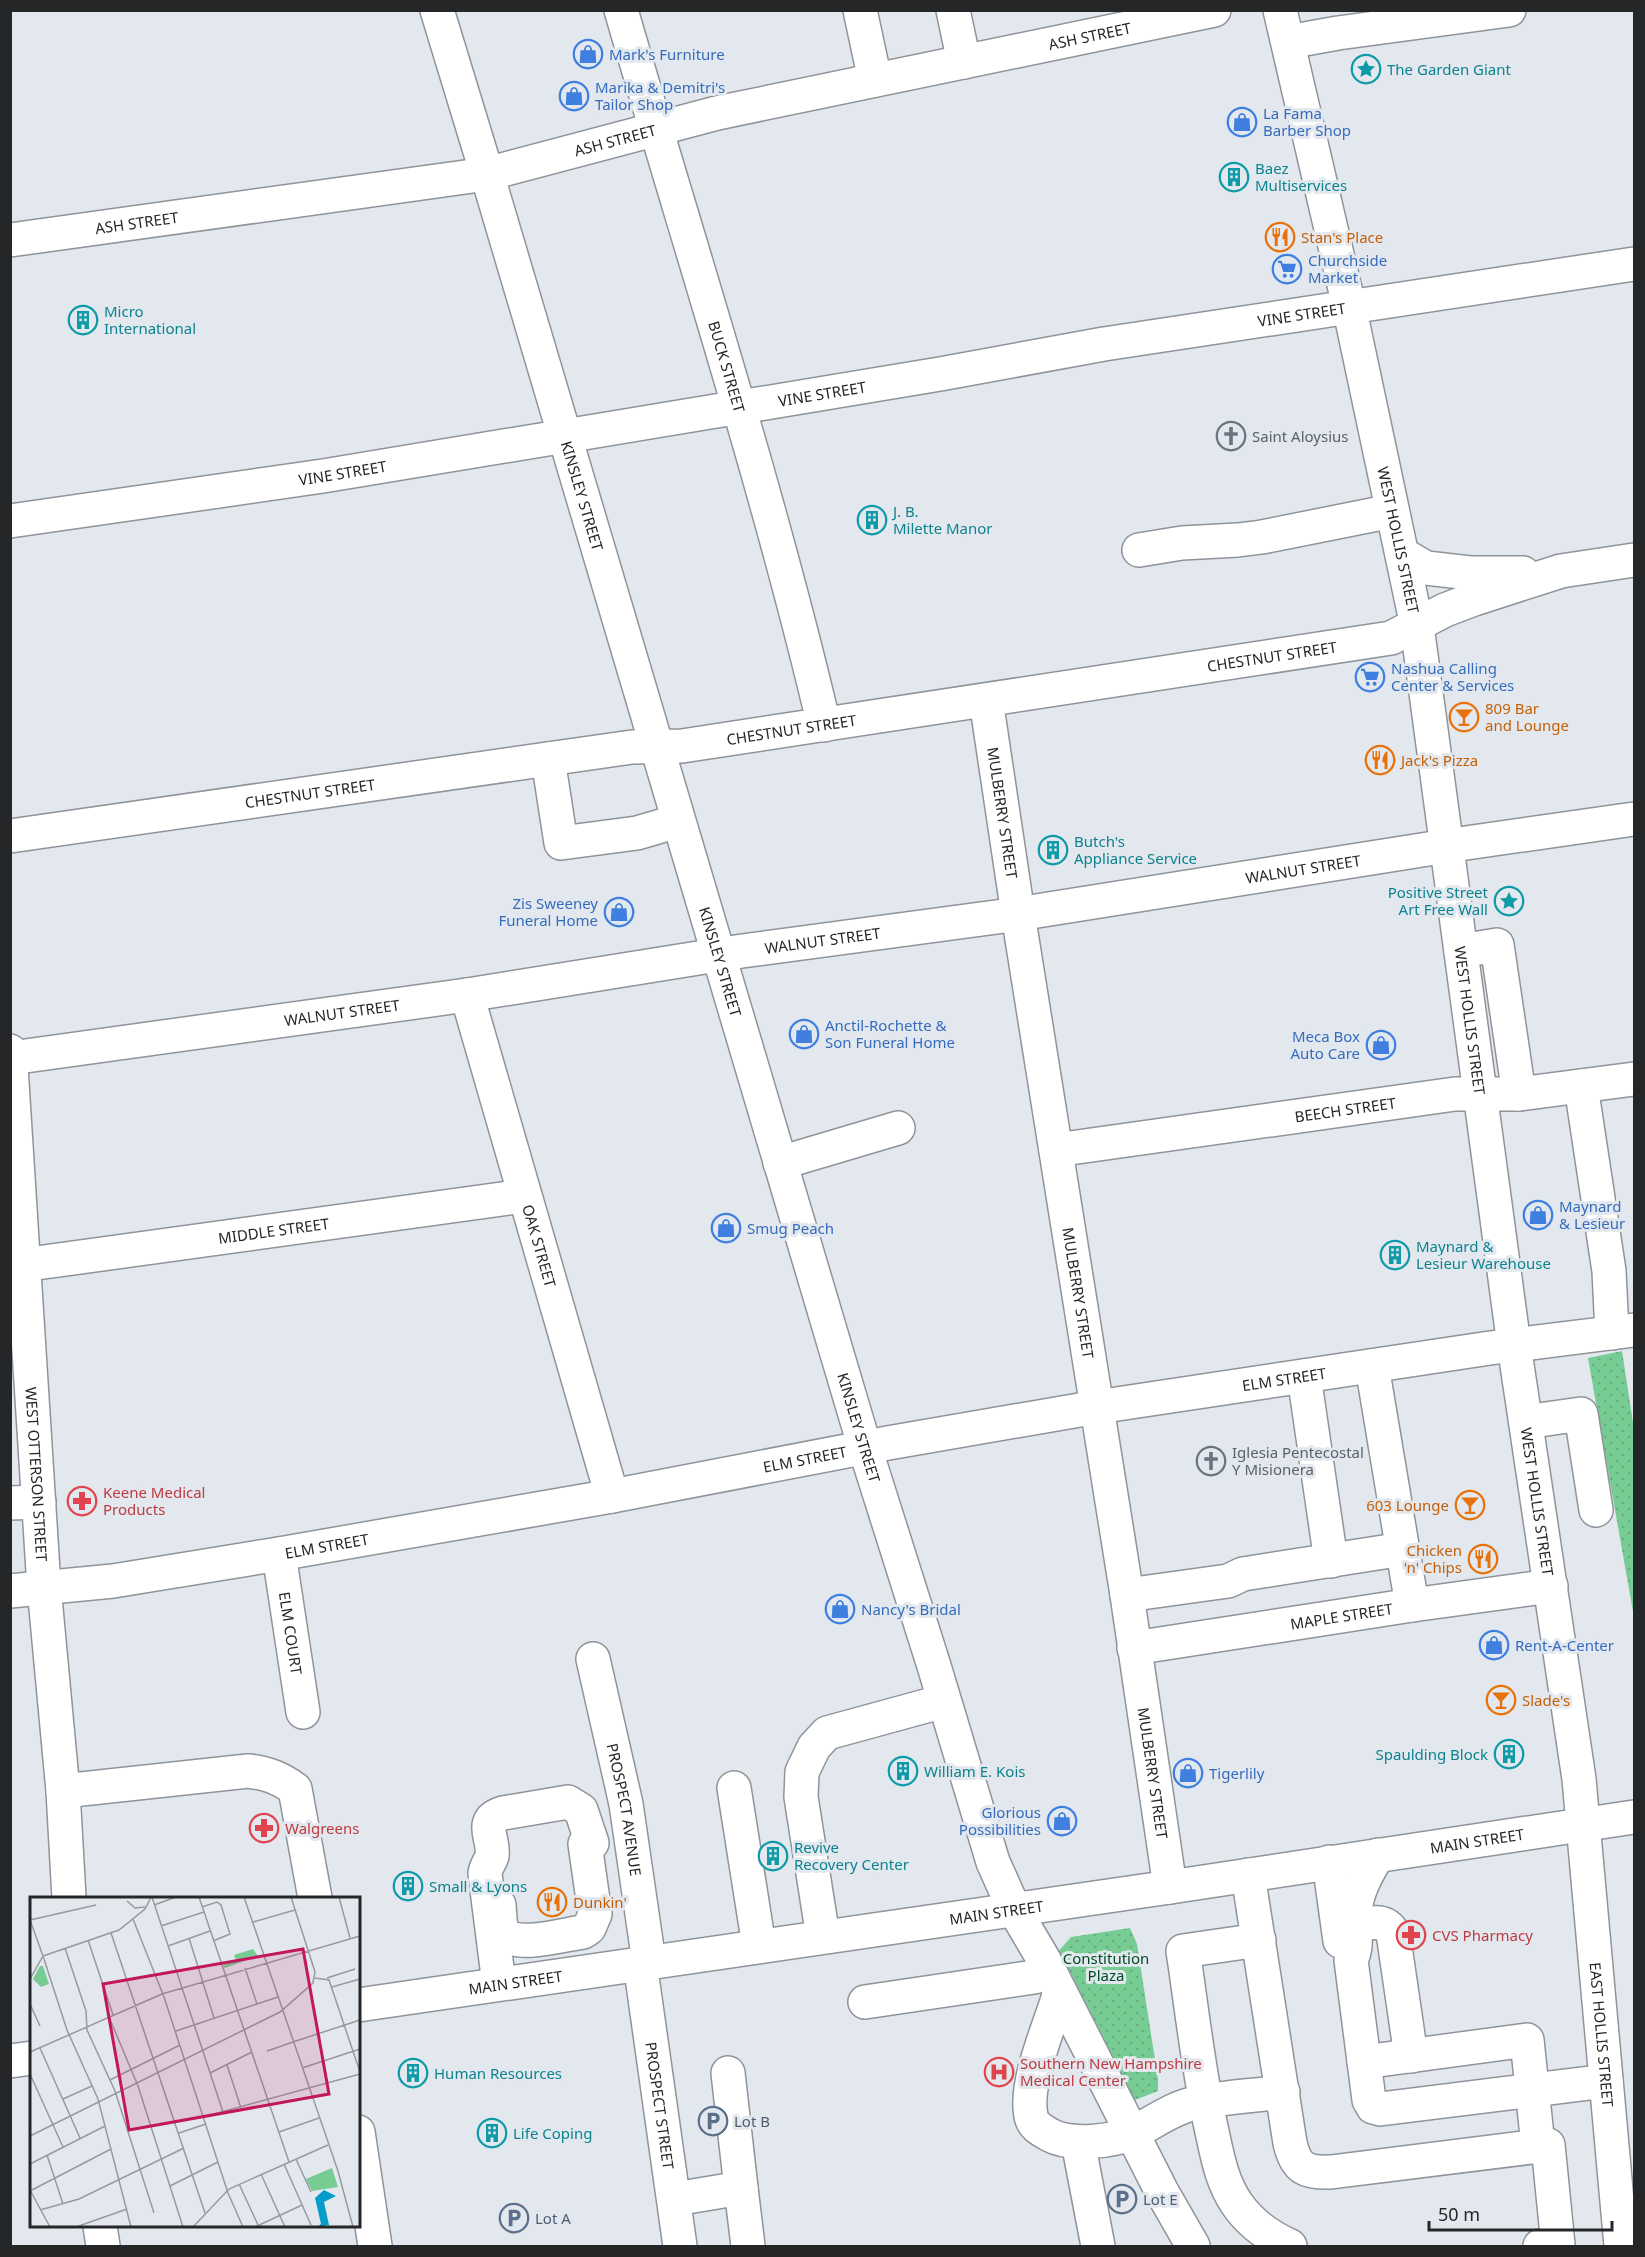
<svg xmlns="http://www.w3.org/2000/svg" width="1645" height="2257" viewBox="0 0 1645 2257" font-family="'Noto Sans',sans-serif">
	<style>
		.grass { fill: url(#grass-dots) }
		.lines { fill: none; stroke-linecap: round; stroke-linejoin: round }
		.minor-casing { stroke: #8f949a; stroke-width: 36 }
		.major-casing { stroke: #8f949a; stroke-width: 36 }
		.minor { stroke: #fff; stroke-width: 33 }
		.major { stroke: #fff; stroke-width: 33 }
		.labels { text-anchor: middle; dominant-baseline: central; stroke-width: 6; stroke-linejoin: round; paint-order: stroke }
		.street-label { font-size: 15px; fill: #242628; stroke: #e3e8ee }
		.shop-label { font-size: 15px; fill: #366cbe; stroke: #e3e8ee; text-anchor: start }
		.culture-label { font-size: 15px; fill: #0d838f; stroke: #e3e8ee; text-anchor: start }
		.food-label { font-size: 15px; fill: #c56008; stroke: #e3e8ee; text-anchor: start }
		.worship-label { font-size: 15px; fill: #5b616d; stroke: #e3e8ee; text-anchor: start }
		.health-label { font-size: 15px; fill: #be3a42; stroke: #e3e8ee; text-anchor: start }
		.park-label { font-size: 15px; fill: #004b25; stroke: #e3e8ee }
		.service-label { font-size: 15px; fill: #4e5e75; stroke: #e3e8ee; text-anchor: start }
		.inset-road { fill: none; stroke: #979a9f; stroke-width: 1.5 }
		.view { fill: #c2185b; fill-opacity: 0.15; stroke: #c2185b; stroke-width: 3 }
		.inset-edge { fill: none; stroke: #242628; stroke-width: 3 }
	</style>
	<defs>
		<pattern id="grass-dots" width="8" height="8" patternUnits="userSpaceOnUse" patternTransform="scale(1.5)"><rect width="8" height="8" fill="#77cc94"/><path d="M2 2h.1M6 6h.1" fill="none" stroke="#67af80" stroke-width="1.8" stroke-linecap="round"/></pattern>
	</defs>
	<rect width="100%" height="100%" fill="#e3e8ee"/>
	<!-- grass -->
	<g class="grass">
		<polygon points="1622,1351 1634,1429 1634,1617 1588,1358"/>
		<polygon points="1130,1928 1137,1944 1158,2079 1158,2091 1130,2102 1123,2076 1069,1970 1060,1966 1057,1953 1071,1937"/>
	</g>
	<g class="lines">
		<!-- minor casing -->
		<g class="minor-casing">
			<g id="minor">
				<path id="s1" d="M621,10c69,238 146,474 203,715"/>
				<polyline points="860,10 875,80"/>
				<polyline points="953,10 964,62"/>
				<polyline points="1288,42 1338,33 1509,10"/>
				<path id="s2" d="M10,240l477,-66 230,-61 497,-103"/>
				<path id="s3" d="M10,521l313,-45 617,-102 164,-30 530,-80"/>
				<polyline points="1139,550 1182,543 1238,540 1262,537 1392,511"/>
				<polyline points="1402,554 1426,568 1470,573 1523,573"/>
				<path id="s4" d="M986,700l32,214 109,681 43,292"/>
				<polyline points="548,759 561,843 637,833 678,821"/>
				<path id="s5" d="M10,836l622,-89 50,-1 709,-108 54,-28 29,-11 87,-28 73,-11"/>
				<polyline points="1461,951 1497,945 1519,1094"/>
				<path id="s6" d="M467,995l145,501"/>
				<path id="s7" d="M10,1051l34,536 19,204 6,107"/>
				<path id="s8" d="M11,1058l456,-63 275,-44 276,-37 448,-71 168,-24"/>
				<polyline points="1581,1086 1609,1271 1612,1333"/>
				<path id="s9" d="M1056,1150l399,-56h64l115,-15"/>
				<polyline points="780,1163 898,1128"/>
				<path id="s10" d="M22,1265l502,-69"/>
				<polyline points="1372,1366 1412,1605"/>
				<polyline points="1304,1376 1331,1561"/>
				<polyline points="1526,1422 1581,1414 1596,1510"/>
				<polyline points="10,1503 39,1502"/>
				<path id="s11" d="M279,1554l24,158"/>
				<path id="s12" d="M10,1591l103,-10 166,-27 333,-58 276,-53 209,-36 393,-59 144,-18"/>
				<polyline points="1127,1595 1228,1581 1243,1574 1403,1549"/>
				<path id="s13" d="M1134,1648l278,-43 139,-19"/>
				<path id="s14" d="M593,1659l33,145 23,158"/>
				<polyline points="734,1788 759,1946"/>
				<path d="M63,1791l185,-20c19,2 32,7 47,18l20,109"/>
				<path d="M1378,1855c-11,18 -22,37 -23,58 -2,17 4,31 -4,47l18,140 4,7 7,2 226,-28"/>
				<polyline points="1329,1862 1340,1941"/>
				<path d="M1248,1875l42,268c6,26 16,30 41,29l217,-27 10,100 -18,1"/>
				<path d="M499,1905c1,8 0,21 5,28 11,16 62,1 79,-1l6,-4 6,-14 -10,-70"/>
				<path d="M1355,1925c14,-2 30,-7 38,8l18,123"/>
				<polyline points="823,1937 801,1797 802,1772 814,1747 827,1733 944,1701"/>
				<path d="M1259,1940l-76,11c9,58 15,118 28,176 6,27 10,54 26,77 13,19 33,33 53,42"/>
				<path id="s15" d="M640,1963l40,283"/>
				<path d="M499,1984l-14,-110c0,-7 5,-11 7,-18 3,-18 -15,-35 11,-43l65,-11 13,8 11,33"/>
				<path d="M1060,1992c-10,34 -36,90 -29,124 2,10 10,14 19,19 20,11 63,7 84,-3 19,-9 37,-23 58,-28 29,-7 60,-8 91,-12"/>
				<polyline points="865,2002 1034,1977 1050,1972"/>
				<polyline points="1364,2062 1527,2040 1538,2146"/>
				<polyline points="728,2073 741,2188"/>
				<polyline points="358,2132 375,2246"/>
				<polyline points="1078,2142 1098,2246"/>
				<polyline points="675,2199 741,2188 748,2246"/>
				<polyline points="100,2226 103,2246"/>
			</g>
		</g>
		<!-- major casing -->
		<g class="major-casing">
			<g id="major">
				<path id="s16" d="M437,10l50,164 378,1274 69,218 59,196 21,47 30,51 118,232 31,54"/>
				<path id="s17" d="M1280,10l69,296 68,320 97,719 65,434 42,467"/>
				<path id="s18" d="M358,2005l812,-118 464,-70"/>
				<polyline points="10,2061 32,2058"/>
			</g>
		</g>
		<!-- minor -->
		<use href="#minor" class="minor"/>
		<!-- major -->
		<use href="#major" class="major"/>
	</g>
	<!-- icons -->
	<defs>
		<g id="shop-ring" transform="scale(1.5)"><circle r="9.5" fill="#e3e8ee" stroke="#3f7fe0" stroke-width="1.5"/><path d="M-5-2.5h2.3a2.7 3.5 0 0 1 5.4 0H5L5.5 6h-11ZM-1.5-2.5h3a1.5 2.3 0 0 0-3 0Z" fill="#3f7fe0"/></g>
		<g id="sight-ring" transform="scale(1.5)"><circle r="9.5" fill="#e3e8ee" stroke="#0f9aa8" stroke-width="1.5"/><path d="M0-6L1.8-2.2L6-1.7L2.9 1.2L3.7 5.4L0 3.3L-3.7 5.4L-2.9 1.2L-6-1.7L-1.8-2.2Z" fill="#0f9aa8"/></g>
		<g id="building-ring" transform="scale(1.5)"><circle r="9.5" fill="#e3e8ee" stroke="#0f9aa8" stroke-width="1.5"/><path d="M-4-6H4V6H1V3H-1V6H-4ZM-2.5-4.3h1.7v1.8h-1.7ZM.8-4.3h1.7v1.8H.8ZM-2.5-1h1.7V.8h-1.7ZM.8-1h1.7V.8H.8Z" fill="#0f9aa8"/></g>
		<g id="restaurant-ring" transform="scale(1.5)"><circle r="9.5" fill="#e3e8ee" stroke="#e8710a" stroke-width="1.5"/><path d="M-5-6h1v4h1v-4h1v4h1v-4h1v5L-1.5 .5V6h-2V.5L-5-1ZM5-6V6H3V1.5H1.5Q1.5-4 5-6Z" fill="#e8710a"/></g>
		<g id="supermarket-ring" transform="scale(1.5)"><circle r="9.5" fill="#e3e8ee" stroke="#3f7fe0" stroke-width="1.5"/><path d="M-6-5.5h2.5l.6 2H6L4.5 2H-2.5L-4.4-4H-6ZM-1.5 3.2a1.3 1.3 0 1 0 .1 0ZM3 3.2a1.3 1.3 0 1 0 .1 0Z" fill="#3f7fe0"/></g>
		<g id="church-ring" transform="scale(1.5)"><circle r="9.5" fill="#e3e8ee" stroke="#6b7280" stroke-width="1.5"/><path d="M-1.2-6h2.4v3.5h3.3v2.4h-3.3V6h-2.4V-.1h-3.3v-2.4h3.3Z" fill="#6b7280"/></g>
		<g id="bar-ring" transform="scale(1.5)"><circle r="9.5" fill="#e3e8ee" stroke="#e8710a" stroke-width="1.5"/><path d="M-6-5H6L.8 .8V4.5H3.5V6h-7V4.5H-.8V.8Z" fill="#e8710a"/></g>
		<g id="pharmacy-ring" transform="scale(1.5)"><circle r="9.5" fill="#e3e8ee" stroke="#e0444e" stroke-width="1.5"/><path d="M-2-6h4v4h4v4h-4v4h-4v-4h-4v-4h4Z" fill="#e0444e"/></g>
		<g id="hospital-ring" transform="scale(1.5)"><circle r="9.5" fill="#e3e8ee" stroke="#e0444e" stroke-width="1.5"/><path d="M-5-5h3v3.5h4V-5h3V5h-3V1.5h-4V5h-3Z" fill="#e0444e"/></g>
		<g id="parking-ring" transform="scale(1.5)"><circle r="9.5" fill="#e3e8ee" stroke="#5c6f8a" stroke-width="1.5"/><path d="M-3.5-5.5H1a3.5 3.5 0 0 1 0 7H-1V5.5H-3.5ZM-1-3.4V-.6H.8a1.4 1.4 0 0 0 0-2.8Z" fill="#5c6f8a"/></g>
	</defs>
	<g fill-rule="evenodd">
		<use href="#shop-ring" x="588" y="54"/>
		<use href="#sight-ring" x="1366" y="69"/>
		<use href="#shop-ring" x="574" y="96"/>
		<use href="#shop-ring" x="1242" y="122"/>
		<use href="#building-ring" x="1234" y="177"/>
		<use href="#restaurant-ring" x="1280" y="237"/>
		<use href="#supermarket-ring" x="1287" y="269"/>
		<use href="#building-ring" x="83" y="320"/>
		<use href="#church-ring" x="1231" y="436"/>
		<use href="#building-ring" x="872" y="520"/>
		<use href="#supermarket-ring" x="1370" y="677"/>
		<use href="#bar-ring" x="1464" y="717"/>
		<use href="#restaurant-ring" x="1380" y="760"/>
		<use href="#building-ring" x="1053" y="850"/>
		<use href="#sight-ring" x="1509" y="901"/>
		<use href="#shop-ring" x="619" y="912"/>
		<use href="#shop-ring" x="804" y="1034"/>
		<use href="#shop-ring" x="1381" y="1045"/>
		<use href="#shop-ring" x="1538" y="1215"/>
		<use href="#shop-ring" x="726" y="1228"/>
		<use href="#building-ring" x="1395" y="1255"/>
		<use href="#church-ring" x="1211" y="1461"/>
		<use href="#pharmacy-ring" x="82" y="1501"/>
		<use href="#bar-ring" x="1470" y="1505"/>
		<use href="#restaurant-ring" x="1483" y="1559"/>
		<use href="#shop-ring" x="840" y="1609"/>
		<use href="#shop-ring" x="1494" y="1645"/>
		<use href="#bar-ring" x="1501" y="1700"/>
		<use href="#building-ring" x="1509" y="1754"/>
		<use href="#building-ring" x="903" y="1771"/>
		<use href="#shop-ring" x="1188" y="1773"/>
		<use href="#shop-ring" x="1062" y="1821"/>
		<use href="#pharmacy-ring" x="264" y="1828"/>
		<use href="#building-ring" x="773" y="1856"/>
		<use href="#building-ring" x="408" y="1886"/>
		<use href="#restaurant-ring" x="552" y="1902"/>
		<use href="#pharmacy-ring" x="1411" y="1935"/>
		<use href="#hospital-ring" x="999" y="2072"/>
		<use href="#building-ring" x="413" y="2073"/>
		<use href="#parking-ring" x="713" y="2121"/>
		<use href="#building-ring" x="492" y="2133"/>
		<use href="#parking-ring" x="1122" y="2199"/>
		<use href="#parking-ring" x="514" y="2218"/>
	</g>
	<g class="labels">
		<!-- street labels -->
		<g class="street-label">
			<text stroke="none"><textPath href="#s2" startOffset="1100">ASH STREET</textPath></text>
			<text stroke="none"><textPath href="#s2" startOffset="614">ASH STREET</textPath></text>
			<text stroke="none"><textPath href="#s2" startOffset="128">ASH STREET</textPath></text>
			<text stroke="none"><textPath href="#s3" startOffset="1308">VINE STREET</textPath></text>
			<text stroke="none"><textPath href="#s1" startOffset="372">BUCK STREET</textPath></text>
			<text stroke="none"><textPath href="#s3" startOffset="822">VINE STREET</textPath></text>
			<text stroke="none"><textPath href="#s3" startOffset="336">VINE STREET</textPath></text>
			<text stroke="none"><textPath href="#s16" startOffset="507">KINSLEY STREET</textPath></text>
			<text stroke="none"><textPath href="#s17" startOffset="543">WEST HOLLIS STREET</textPath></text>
			<text stroke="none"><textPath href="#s5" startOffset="1275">CHESTNUT STREET</textPath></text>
			<text stroke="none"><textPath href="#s5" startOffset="789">CHESTNUT STREET</textPath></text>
			<text stroke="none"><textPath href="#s5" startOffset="303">CHESTNUT STREET</textPath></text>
			<text stroke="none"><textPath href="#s4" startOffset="114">MULBERRY STREET</textPath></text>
			<text stroke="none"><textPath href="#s8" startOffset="1306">WALNUT STREET</textPath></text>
			<text stroke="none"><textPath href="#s8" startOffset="820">WALNUT STREET</textPath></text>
			<text stroke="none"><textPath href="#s16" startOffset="993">KINSLEY STREET</textPath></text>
			<text stroke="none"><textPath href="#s8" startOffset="334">WALNUT STREET</textPath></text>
			<text stroke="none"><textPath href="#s17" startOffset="1029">WEST HOLLIS STREET</textPath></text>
			<text stroke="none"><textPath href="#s9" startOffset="292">BEECH STREET</textPath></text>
			<text stroke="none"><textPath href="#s10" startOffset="254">MIDDLE STREET</textPath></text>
			<text stroke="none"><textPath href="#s6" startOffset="261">OAK STREET</textPath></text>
			<text stroke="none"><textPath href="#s4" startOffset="600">MULBERRY STREET</textPath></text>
			<text stroke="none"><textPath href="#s12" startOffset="1292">ELM STREET</textPath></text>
			<text stroke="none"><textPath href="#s16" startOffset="1479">KINSLEY STREET</textPath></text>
			<text stroke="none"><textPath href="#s12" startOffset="806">ELM STREET</textPath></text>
			<text stroke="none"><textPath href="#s7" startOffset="424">WEST OTTERSON STREET</textPath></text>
			<text stroke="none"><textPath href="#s17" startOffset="1515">WEST HOLLIS STREET</textPath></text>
			<text stroke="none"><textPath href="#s12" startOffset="320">ELM STREET</textPath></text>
			<text stroke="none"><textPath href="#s13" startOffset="210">MAPLE STREET</textPath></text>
			<text stroke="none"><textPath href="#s11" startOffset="80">ELM COURT</textPath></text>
			<text stroke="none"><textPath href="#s4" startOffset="1086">MULBERRY STREET</textPath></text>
			<text stroke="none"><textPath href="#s14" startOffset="154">PROSPECT AVENUE</textPath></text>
			<text stroke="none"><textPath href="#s18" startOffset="1131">MAIN STREET</textPath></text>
			<text stroke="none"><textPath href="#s18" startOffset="645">MAIN STREET</textPath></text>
			<text stroke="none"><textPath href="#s18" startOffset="159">MAIN STREET</textPath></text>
			<text stroke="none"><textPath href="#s17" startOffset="2052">EAST HOLLIS STREET</textPath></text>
			<text stroke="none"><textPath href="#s15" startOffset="144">PROSPECT STREET</textPath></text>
		</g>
		<!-- shop labels -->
		<g class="shop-label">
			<text x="609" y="54">Mark's Furniture</text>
			<text x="595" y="87">Marika &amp; Demitri's<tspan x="595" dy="17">Tailor Shop</tspan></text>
			<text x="1263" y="113">La Fama<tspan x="1263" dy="17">Barber Shop</tspan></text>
			<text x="1308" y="260">Churchside<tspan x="1308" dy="17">Market</tspan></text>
			<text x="1391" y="668">Nashua Calling<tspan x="1391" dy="17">Center &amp; Services</tspan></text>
			<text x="598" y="903" text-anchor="end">Zis Sweeney<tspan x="598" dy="17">Funeral Home</tspan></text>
			<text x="825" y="1025">Anctil-Rochette &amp;<tspan x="825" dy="17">Son Funeral Home</tspan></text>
			<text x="1360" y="1036" text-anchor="end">Meca Box<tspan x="1360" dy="17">Auto Care</tspan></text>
			<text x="1559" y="1206">Maynard<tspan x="1559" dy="17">&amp; Lesieur</tspan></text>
			<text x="747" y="1228">Smug Peach</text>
			<text x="861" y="1609">Nancy's Bridal</text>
			<text x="1515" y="1645">Rent-A-Center</text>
			<text x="1209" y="1773">Tigerlily</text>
			<text x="1041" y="1812" text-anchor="end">Glorious<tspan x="1041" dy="17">Possibilities</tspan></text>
		</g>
		<!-- culture labels -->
		<g class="culture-label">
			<text x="1387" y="69">The Garden Giant</text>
			<text x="1255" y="168">Baez<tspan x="1255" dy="17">Multiservices</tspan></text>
			<text x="104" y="311">Micro<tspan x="104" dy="17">International</tspan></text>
			<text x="893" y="511">J. B.<tspan x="893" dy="17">Milette Manor</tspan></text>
			<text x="1074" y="841">Butch's<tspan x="1074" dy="17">Appliance Service</tspan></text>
			<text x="1488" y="892" text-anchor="end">Positive Street<tspan x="1488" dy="17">Art Free Wall</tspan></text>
			<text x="1416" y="1246">Maynard &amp;<tspan x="1416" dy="17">Lesieur Warehouse</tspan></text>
			<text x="1488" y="1754" text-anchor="end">Spaulding Block</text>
			<text x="924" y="1771">William E. Kois</text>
			<text x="794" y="1847">Revive<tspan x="794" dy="17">Recovery Center</tspan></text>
			<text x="429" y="1886">Small &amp; Lyons</text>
			<text x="434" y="2073">Human Resources</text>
			<text x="513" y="2133">Life Coping</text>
		</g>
		<!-- food labels -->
		<g class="food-label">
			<text x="1301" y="237">Stan's Place</text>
			<text x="1485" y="708">809 Bar<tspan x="1485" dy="17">and Lounge</tspan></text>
			<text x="1401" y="760">Jack's Pizza</text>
			<text x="1449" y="1505" text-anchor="end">603 Lounge</text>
			<text x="1462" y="1550" text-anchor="end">Chicken<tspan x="1462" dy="17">'n' Chips</tspan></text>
			<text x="1522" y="1700">Slade's</text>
			<text x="573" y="1902">Dunkin'</text>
		</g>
		<!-- worship labels -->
		<g class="worship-label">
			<text x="1252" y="436">Saint Aloysius</text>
			<text x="1232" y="1452">Iglesia Pentecostal<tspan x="1232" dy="17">Y Misionera</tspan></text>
		</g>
		<!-- health labels -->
		<g class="health-label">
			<text x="103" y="1492">Keene Medical<tspan x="103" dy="17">Products</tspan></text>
			<text x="285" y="1828">Walgreens</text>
			<text x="1432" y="1935">CVS Pharmacy</text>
			<text x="1020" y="2063">Southern New Hampshire<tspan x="1020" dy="17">Medical Center</tspan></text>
		</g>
		<!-- park labels -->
		<g class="park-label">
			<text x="1106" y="1958">Constitution<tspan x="1106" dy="17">Plaza</tspan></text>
		</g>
		<!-- service labels -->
		<g class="service-label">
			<text x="734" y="2121">Lot B</text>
			<text x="1143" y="2199">Lot E</text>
			<text x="535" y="2218">Lot A</text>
		</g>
	</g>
	<!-- overview -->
	<g transform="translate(30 1897)">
		<rect width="330" height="330" fill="#e3e8ee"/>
		<path d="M223,52l5,7 -33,12 -2,-3 13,-5 -2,-5zM10,69h3l6,18 -8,3 -8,-8zM302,271l6,19 -26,4 -6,-12z" fill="#77cc94"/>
		<path d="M294,293l12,6 -12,6 5,23 -12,2 4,-3 -6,-26z" fill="#049dc9"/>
		<path class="inset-road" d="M122,0l71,215M169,0l90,265M214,0l94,274 15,56M261,0l17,53M309,0l11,41M97,4l8,7 10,-1M124,8l22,-8M172,10l15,-5 4,3 9,29 -17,7M103,22l31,78 64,196 15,34M0,23l66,-15M0,23l13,36 76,-26 26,-21 6,-12M223,25l42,-12M131,29l43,-14M81,36l94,280M159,41l25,80M58,43l25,75M138,49l42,-15M35,51l21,63 1,19 28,61 39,122M13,59l24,74 31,69 33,128M215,71l12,36M285,81l14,2 31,92M297,81l28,-9M0,82l13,-23M302,90l28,-8M0,107l10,22M79,120l29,69 45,141M146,134l102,-34M263,145l67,-22M10,151l40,90M237,154l26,-9M0,155l132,-58 198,-58M197,168l14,43M272,171l58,-19M180,176l42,-21M0,177l33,73M80,183l70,-35M33,202l29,-13M173,220l157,-43M249,235l40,-14M149,236l27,-9M0,239l250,-124 33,-29 2,-11 -7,-22M17,258l16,49M266,262l15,33M0,267l75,-38M254,267l27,61M231,277l24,53M209,287l20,43M140,289l48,-24M0,293l20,37M0,294l81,-42M10,313l39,-11 105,-51M46,330l51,-18M163,330l36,-38 99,-44M225,330l47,-22"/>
		<path class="view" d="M273,52l26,145 -200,36 -26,-146z"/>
		<rect width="330" height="330" class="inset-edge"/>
	</g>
	<!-- border -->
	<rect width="1645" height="2257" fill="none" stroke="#242628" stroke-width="24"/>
	<!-- scale -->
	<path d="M1429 2221v9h183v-9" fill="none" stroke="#242628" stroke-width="3"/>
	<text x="1438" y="2221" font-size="18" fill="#242628" stroke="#e3e8ee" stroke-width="4.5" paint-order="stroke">50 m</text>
</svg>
